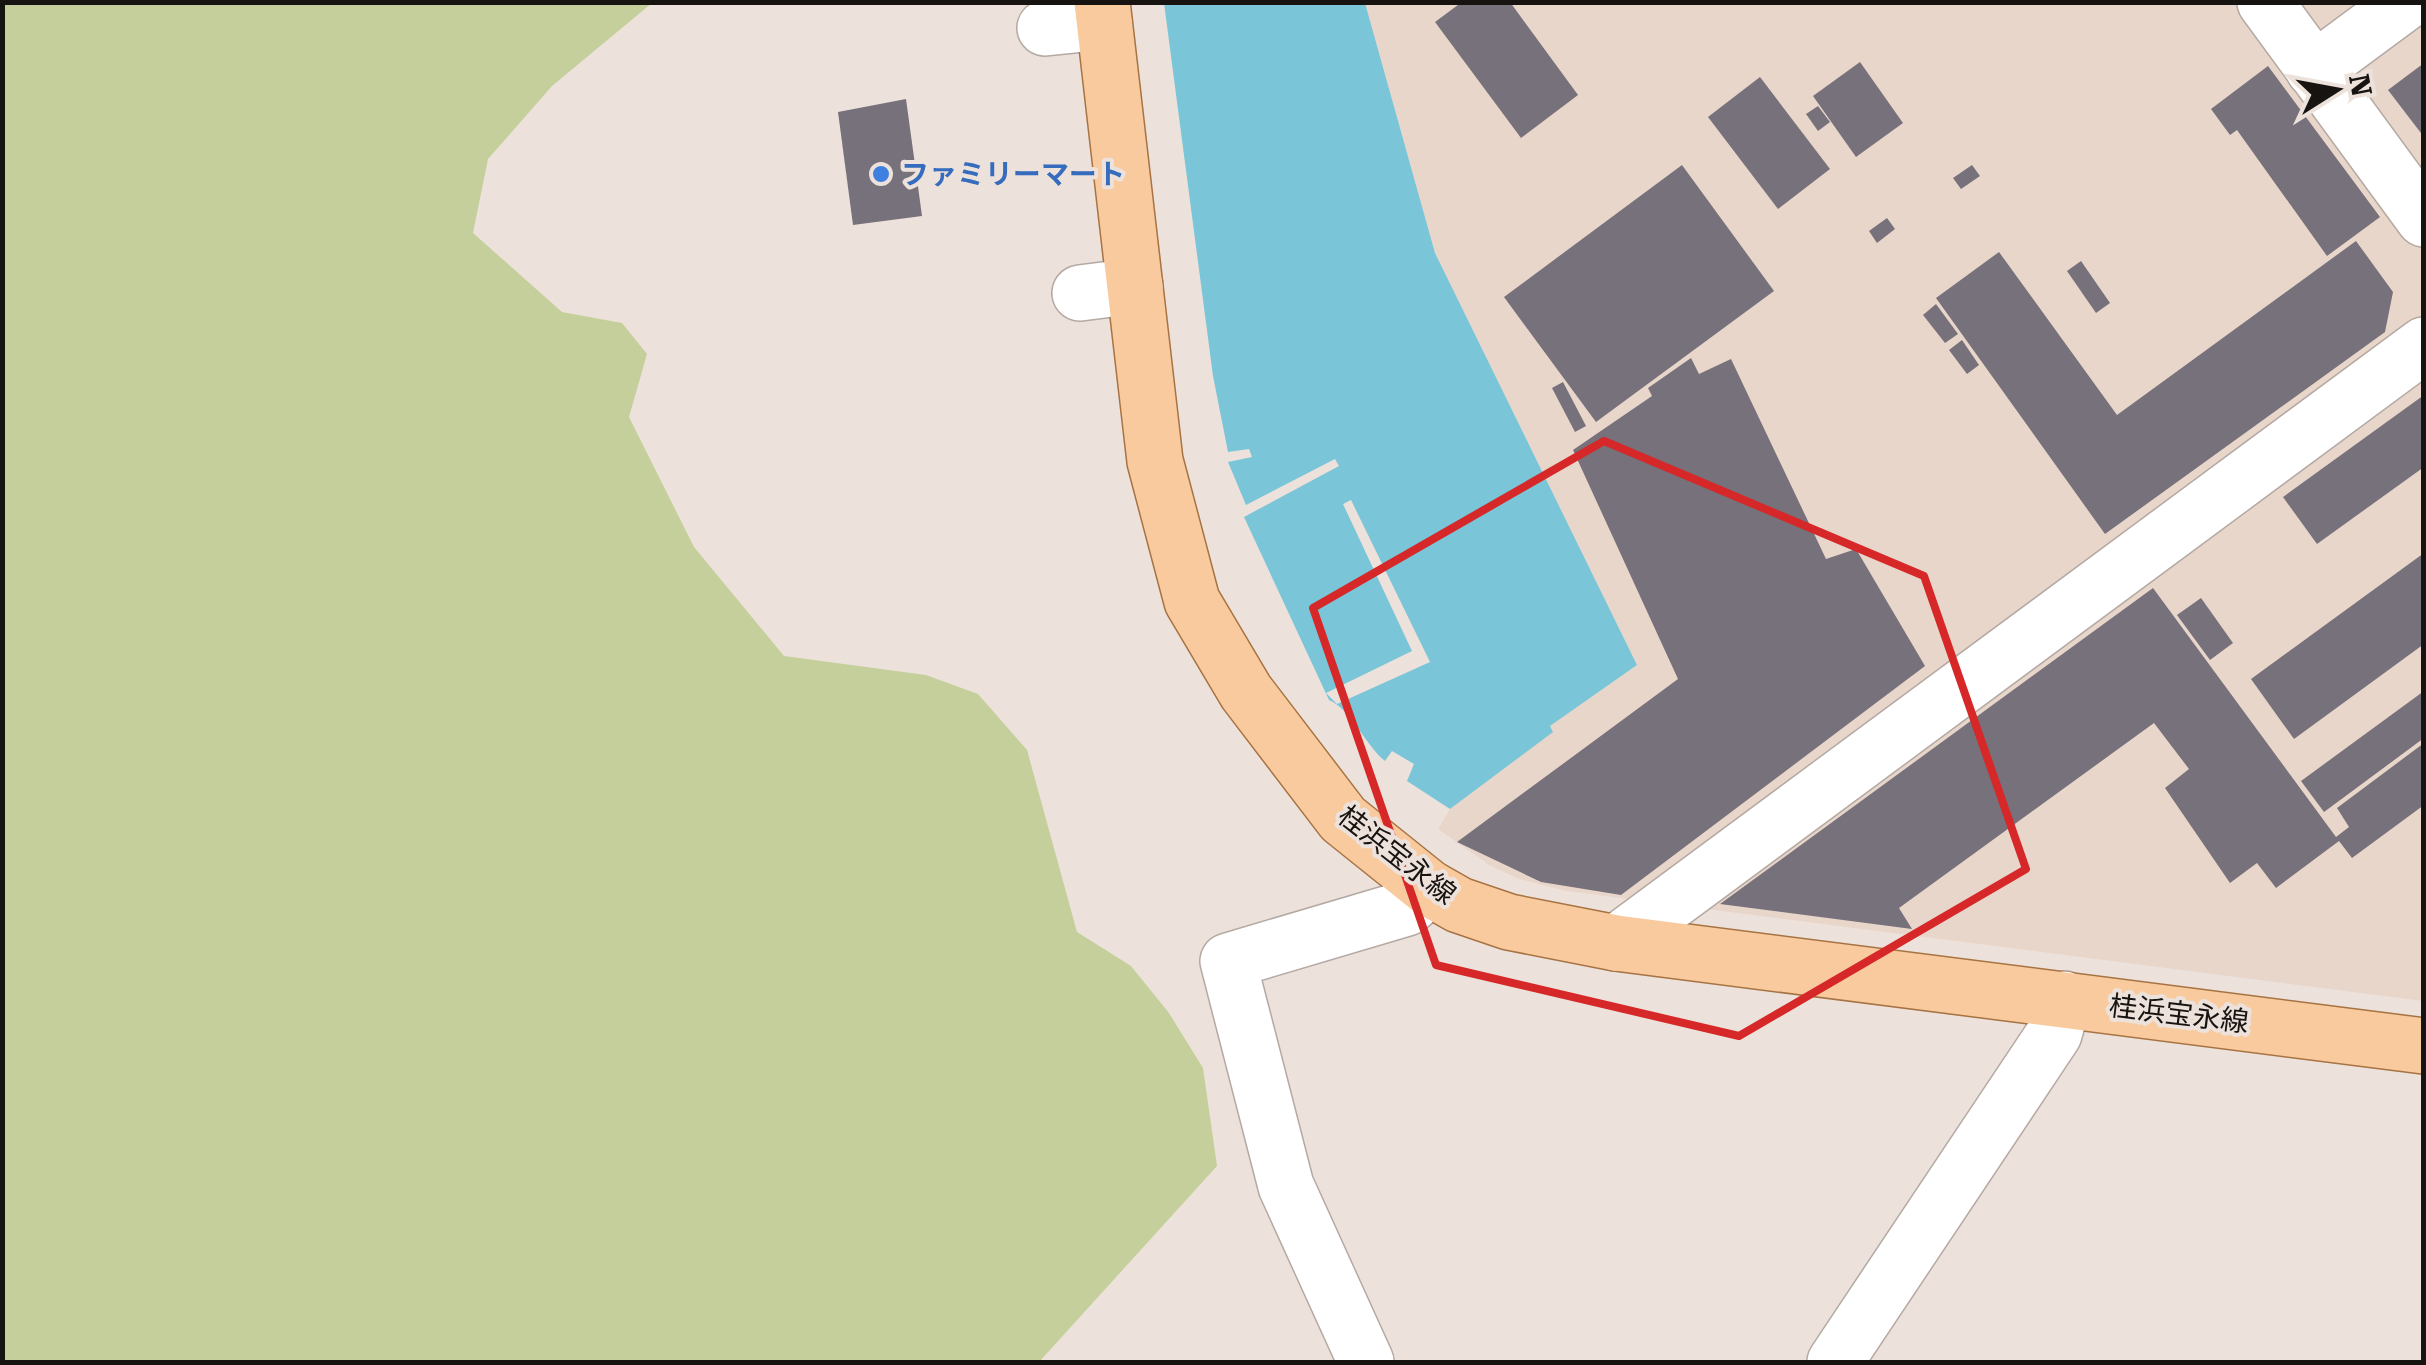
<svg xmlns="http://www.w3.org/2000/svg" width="2426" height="1365" viewBox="0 0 2426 1365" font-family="'Roboto Serif','Noto Sans JP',serif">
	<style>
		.built { fill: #e9d6cb }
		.green { fill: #c5cf9b }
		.water { fill: #7ac5d7 }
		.pier { fill: #ede2db }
		.building { fill: #76717a }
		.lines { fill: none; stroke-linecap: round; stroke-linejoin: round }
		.minor-casing { stroke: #b4a9a3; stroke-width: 58 }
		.major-casing { stroke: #a77342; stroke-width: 58 }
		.minor { stroke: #fff; stroke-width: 55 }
		.major { stroke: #f8ca9e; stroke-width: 55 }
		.marked { fill: none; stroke: #d62828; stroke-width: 8; stroke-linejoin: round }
		.shop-dot { fill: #3f7fe0; stroke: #ede2db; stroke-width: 4 }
		.labels { text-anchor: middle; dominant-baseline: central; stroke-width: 8; stroke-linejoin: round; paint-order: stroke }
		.shop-label { font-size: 28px; font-weight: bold; fill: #366cbe; stroke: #ede2db; text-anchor: start }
		.street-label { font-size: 28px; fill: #171311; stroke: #ede2db }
	</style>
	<rect width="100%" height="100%" fill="#ede2db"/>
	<!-- built -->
	<polygon class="built" points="1365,3 2423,3 2423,1001 1566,891 1519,879 1489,865 1438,829 1450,809 1552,732 1550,726 1637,665 1435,253"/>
	<!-- green -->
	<polygon class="green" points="3,2 652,3 552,86 488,159 473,233 562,312 622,323 647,354 629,417 694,547 784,656 926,675 978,694 1027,750 1077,932 1131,966 1169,1013 1203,1068 1217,1166 1039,1362 3,1362"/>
	<!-- water -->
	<path class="water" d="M1164,3h201l70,250 202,412 -87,61 3,6 -103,77 -43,-28 7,-17 -22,-13 -7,10c-21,-17 -32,-50 -56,-61l-85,-183 95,-51 -4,-7 -89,46 -18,-43 24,-5 -3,-8 -21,3 -15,-76z"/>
	<!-- pier -->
	<polygon class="pier" points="1351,500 1430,662 1337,704 1326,693 1412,651 1343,504"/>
	<!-- building -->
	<g class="building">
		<polygon points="1462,2 1510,2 1578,95 1521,138 1435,22"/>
		<polygon points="1860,62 1903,123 1856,157 1813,96"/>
		<polygon points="2424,63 2424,137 2388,90"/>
		<polygon points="2268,66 2380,217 2327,256 2237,130 2230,135 2211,109"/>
		<polygon points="1760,77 1830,169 1778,209 1708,117"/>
		<polygon points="906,99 922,216 853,225 838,112"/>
		<polygon points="1818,106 1830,122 1818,131 1806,114"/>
		<polygon points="1682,165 1774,291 1596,422 1504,297"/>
		<polygon points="1972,165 1980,176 1961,189 1953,178"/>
		<polygon points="1887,218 1895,229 1877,243 1869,231"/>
		<polygon points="2356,241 2393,292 2385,332 2105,534 1936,298 1999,252 2117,415"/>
		<polygon points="2081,261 2110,303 2096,313 2067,271"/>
		<polygon points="1936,304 1958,334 1945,343 1923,315"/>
		<polygon points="1962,340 1979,365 1967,374 1949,350"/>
		<polygon points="1691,358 1699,374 1731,359 1826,559 1856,549 1925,666 1621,895 1541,882 1457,842 1678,679 1573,450 1652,396 1648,388"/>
		<polygon points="1563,382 1586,426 1575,432 1552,388"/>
		<polygon points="2424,395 2424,467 2317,544 2283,497"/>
		<polygon points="2424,553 2424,644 2294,739 2251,679"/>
		<polygon points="2153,588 2336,837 2349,827 2337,808 2424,743 2424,805 2352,858 2339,841 2276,888 2257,863 2230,883 2165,788 2189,769 2154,723 1899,908 1912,929 1720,904"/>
		<polygon points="2201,598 2233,643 2210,660 2177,615"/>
		<polygon points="2424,691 2424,738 2324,812 2301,781"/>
	</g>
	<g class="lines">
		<!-- minor casing -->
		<g class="minor-casing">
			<g id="minor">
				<polyline points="2265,2 2424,219"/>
				<polyline points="1045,28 1104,22"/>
				<polyline points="2314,70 2406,2"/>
				<polyline points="1080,293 1135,286"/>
				<polyline points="1616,943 2424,345"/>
				<polyline points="1366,1362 1286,1186 1228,961 1407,908 1429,888"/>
				<polyline points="1835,1362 2054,1034 2064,999"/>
			</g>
		</g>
		<!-- major casing -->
		<g class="major-casing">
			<polyline id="major" points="1102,2 1155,461 1192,601 1246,692 1343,819 1429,888 1459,905 1509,922 1616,943 2424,1046"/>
		</g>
		<!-- minor -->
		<use href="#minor" class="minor"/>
		<!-- major -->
		<use href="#major" class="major"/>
	</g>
	<!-- marked area -->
	<path class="marked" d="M1604,441l320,135 102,293 -287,167 -303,-71 -123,-357z"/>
	<!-- markers -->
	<circle class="shop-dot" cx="881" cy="174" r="10"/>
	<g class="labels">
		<!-- shop labels -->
		<g class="shop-label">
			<text x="901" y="174">ファミリーマート</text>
		</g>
		<!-- street labels -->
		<g class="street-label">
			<text transform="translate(1397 855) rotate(38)">桂浜宝永線</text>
			<text transform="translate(2179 1014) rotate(7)">桂浜宝永線</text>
		</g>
	</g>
	<!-- border -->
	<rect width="2426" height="1365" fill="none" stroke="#171311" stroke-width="10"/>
	<!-- north arrow -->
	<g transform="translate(2336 90) rotate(79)" stroke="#ede2db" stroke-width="8" paint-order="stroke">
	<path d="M0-8L18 38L0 25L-18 38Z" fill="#171311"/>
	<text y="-15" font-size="28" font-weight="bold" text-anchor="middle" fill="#171311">N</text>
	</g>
</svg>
